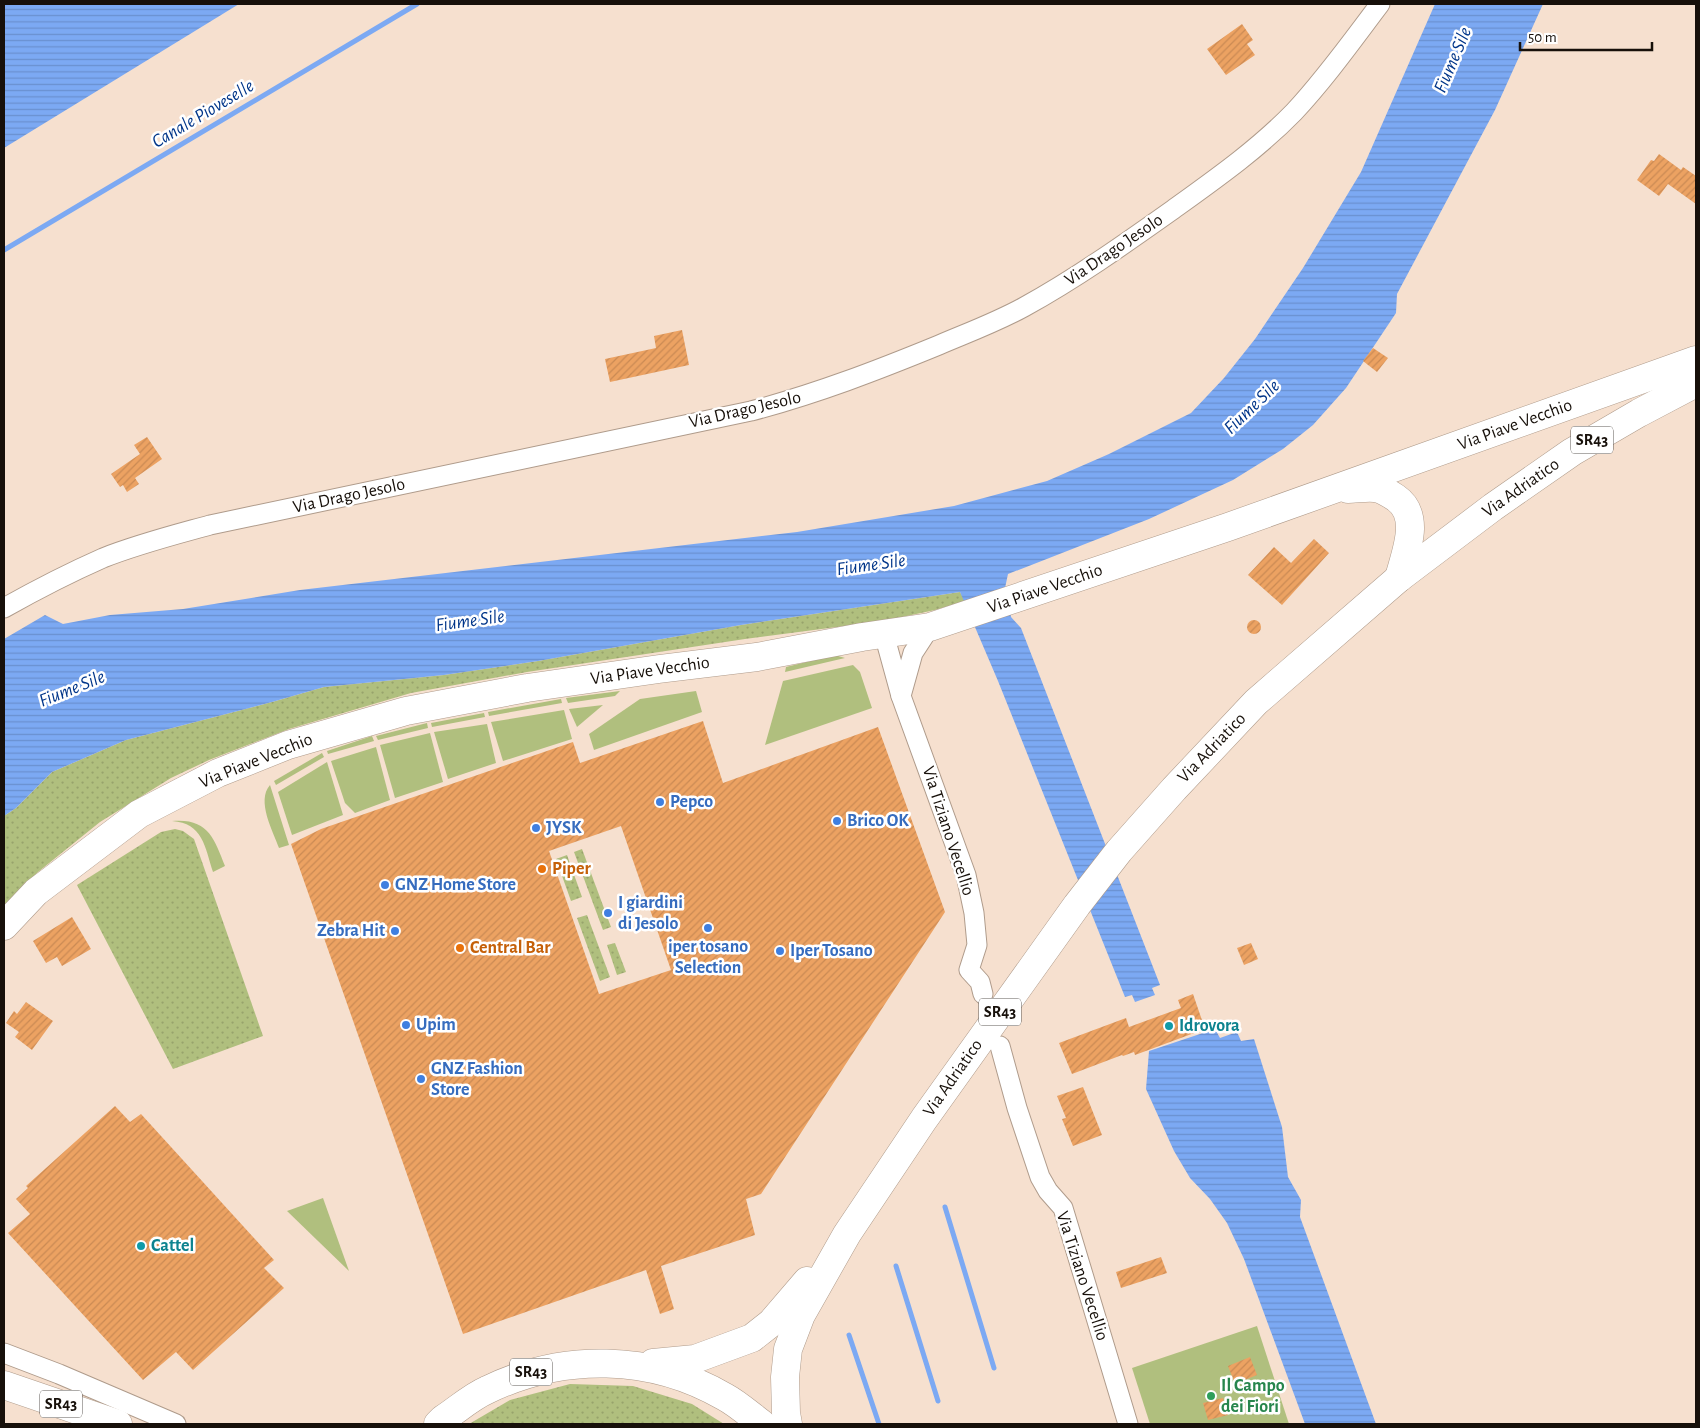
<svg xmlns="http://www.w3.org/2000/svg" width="1700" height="1428" viewBox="0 0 1700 1428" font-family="'Alegreya Sans',sans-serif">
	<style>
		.grass { fill: url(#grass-dots) }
		.garden { fill: #b0bf7e }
		.water { fill: url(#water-rules) }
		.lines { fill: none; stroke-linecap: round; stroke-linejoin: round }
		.stream { stroke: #7ca9f3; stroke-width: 5 }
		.building { fill: url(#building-hatch); fill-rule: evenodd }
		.street-casing { stroke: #af9b8b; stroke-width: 21 }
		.secondary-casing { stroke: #af9b8b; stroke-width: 29 }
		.primary-casing { stroke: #af9b8b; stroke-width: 29 }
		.street { stroke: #fff; stroke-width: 19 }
		.secondary { stroke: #fff; stroke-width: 28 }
		.primary { stroke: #fff; stroke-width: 28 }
		.shop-dot { fill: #3f7fe0; stroke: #fff; stroke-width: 2 }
		.food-dot { fill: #e8710a; stroke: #fff; stroke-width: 2 }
		.culture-dot { fill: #0f9aa8; stroke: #fff; stroke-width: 2 }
		.leisure-dot { fill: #2e9e5b; stroke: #fff; stroke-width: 2 }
		.labels { text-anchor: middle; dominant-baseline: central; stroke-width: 5; stroke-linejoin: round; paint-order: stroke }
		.shield { fill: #fff; stroke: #5d5854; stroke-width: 1 }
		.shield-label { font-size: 16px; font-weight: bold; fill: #17100a }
		.street-label { font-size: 18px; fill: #17100a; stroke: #fff }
		.shop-label { font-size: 18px; font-weight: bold; fill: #366cbe; stroke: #fff; text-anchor: start }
		.food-label { font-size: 18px; font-weight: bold; fill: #c56008; stroke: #fff; text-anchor: start }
		.culture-label { font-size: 18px; font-weight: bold; fill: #0d838f; stroke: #fff; text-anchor: start }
		.leisure-label { font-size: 18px; font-weight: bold; fill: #27864d; stroke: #fff; text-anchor: start }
		.water-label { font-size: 19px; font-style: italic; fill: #003589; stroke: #fff }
	</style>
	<defs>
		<pattern id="grass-dots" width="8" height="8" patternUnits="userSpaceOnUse" patternTransform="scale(1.25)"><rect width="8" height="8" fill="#b0bf7e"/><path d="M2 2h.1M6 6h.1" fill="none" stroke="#97a36c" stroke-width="1.8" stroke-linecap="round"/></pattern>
		<pattern id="water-rules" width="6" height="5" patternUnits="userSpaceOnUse" patternTransform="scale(1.25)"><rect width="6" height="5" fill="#7ca9f3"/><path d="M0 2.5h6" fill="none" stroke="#6a90cf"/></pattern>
		<pattern id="building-hatch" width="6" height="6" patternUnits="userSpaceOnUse" patternTransform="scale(1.25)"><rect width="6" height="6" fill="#eca262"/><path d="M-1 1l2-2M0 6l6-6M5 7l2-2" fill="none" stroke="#ca8a54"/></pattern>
	</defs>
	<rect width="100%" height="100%" fill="#f6e0cf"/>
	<!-- grass -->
	<g class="grass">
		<polygon points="960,592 965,601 935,610 883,621 745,639 527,672 411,693 289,729 209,760 171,778 100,822 38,872 4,906 4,816 16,808 52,772 126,740 272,702 324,687 444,675 538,661 741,625"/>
		<polygon points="175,829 183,831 194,839 263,1036 173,1069 77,885 161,832"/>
		<polygon points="582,849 611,927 603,930 574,852"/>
		<polygon points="567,855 582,897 571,901 556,859"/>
		<polygon points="587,915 610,977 600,981 577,918"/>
		<polygon points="615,943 626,972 617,975 607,945"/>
		<polygon points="570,1384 633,1386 692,1404 724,1424 469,1424 510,1400"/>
	</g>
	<!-- garden -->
	<g class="garden">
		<polygon points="835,655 845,658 785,672 786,667"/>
		<polygon points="853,665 860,672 872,708 765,745 783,681"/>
		<polygon points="620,691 615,696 568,703 566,698"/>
		<polygon points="696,691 702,712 594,750 589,734 640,699"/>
		<polygon points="561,699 562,703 489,716 488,712"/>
		<polygon points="603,705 577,727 569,709"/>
		<polygon points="564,710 572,739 503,761 491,722"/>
		<polygon points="484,713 485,717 432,727 431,723"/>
		<polygon points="427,723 428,728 378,740 376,736"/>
		<polygon points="487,724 496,763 448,779 434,732"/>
		<polygon points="430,733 443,782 395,798 380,745"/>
		<polygon points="372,736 374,741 328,754 327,751"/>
		<polygon points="376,747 390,800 355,813 345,803 331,761"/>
		<polygon points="322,753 324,757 276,785 274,781"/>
		<polygon points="327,762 343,815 292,835 278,792"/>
		<path d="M270,785l19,60 -10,3c-6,-17 -23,-47 -9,-63z"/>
		<path d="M172,821c36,-3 42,17 53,45l-12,6c-8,-25 -10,-49 -41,-51z"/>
		<polygon points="323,1198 349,1271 287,1211"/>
		<polygon points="1257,1326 1289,1424 1150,1424 1132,1368"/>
	</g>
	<!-- water -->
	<g class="water">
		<polygon points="4,4 239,4 4,148"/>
		<polygon points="1435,4 1543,4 1495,110 1397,294 1396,313 1346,388 1313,425 1283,449 1233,480 1149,519 1008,574 1005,588 1011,617 1021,628 1160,985 1152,988 1155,995 1135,1002 1132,995 1125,997 998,681 960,592 741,625 538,661 444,675 324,687 272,702 126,740 52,772 16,808 4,816 4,639 45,615 63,624 110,615 183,609 300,590 797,532 954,506 1047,481 1109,454 1191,413 1224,378 1255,339 1303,268 1361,172"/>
		<polygon points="1215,1029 1220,1038 1237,1032 1241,1041 1254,1039 1282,1127 1288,1177 1301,1200 1300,1217 1376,1424 1305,1424 1244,1259 1227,1223 1210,1199 1190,1178 1174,1151 1146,1089 1149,1051"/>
	</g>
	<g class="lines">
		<!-- stream -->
		<g class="stream">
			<polyline points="4,250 417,4"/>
			<polyline points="945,1207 994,1368"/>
			<polyline points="896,1266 938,1401"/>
			<polyline points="849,1335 879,1424"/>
		</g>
	</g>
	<!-- building -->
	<g class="building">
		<polygon points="1242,24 1253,40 1247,44 1255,55 1226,75 1207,49"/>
		<polygon points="1659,154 1681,170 1683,167 1696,176 1696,204 1668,184 1659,196 1637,180 1651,160 1654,161"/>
		<polygon points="682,330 689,365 610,382 605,359 656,348 654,336"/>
		<polygon points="1373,348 1388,358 1377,372 1363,361"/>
		<polygon points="147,437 162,459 135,478 139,484 127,492 123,485 120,487 111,474 140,454 134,445"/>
		<polygon points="1314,539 1329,553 1282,605 1248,575 1274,547 1291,563"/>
		<circle cx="1254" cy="627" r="7"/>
		<path d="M703,721l20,62 155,-56 67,185 -184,282 -15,5 9,36 -94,31 13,43 -14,5 -14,-44 -183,64 -172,-490 30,-15 252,-87 7,21zM621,826l50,144 -72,24 -50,-143z"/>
		<polygon points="72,917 91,949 62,966 57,957 46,963 33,941"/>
		<polygon points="1251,943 1258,959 1244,965 1237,948"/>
		<polygon points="1193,994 1205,1029 1135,1055 1134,1052 1123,1056 1122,1055 1072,1074 1059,1043 1126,1018 1129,1027 1181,1008 1178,1000"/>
		<polygon points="26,1002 53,1021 32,1050 15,1037 19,1032 6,1023 14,1011 17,1014"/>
		<polygon points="1083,1087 1102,1135 1073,1146 1062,1119 1066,1118 1057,1096"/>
		<polygon points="115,1106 130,1122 141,1114 274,1260 264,1268 284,1288 193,1370 176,1352 143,1380 8,1233 30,1214 16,1199 28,1188 26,1186"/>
		<polygon points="1161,1257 1167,1273 1121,1288 1116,1272"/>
		<polygon points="1250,1357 1257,1375 1235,1384 1228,1366"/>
		<polygon points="1223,1398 1228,1415 1208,1420 1203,1403"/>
	</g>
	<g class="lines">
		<!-- street casing -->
		<g class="street-casing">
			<g id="street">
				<path d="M4,608c32,-18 65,-35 99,-50 35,-14 71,-23 107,-33l541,-114c65,-17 127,-41 188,-66 28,-12 58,-23 85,-38 51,-28 99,-62 147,-96 43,-31 86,-61 123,-99 31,-33 58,-71 86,-108"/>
				<polyline points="884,634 901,696 913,653 930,627"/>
				<polyline points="901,696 966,875 974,913 977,945 969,970 980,982 983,994"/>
				<polyline points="1000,1046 1017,1108 1040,1177 1048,1191 1063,1208 1128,1424"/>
				<polyline points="4,1353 59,1374 176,1424"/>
			</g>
		</g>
		<!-- secondary casing -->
		<g class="secondary-casing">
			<g id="secondary">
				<path d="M1348,489c8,0 18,-2 27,-1 8,1 15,6 21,10 26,18 9,56 3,80"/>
				<polyline points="4,926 36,892 139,814 218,773 288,745 406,711 527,688 659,669 757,657 862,637 930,627 1228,527 1696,360"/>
			</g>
		</g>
		<!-- primary casing -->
		<g class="primary-casing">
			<g id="primary">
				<polyline points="653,1363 695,1359 752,1338 771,1323 807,1281"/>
				<polyline points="4,1385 118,1424"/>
				<path d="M438,1424l5,-5c14,-9 28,-22 44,-29 76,-37 164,-36 238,7 13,7 25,18 37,27"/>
				<polyline points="788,1424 786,1413 785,1377 788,1349 801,1315 847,1234 924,1119 1077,905 1119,851 1174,789 1256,702 1399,578 1493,507 1572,452 1639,413 1696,383"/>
			</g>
		</g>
		<!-- street -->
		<use href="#street" class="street"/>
		<!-- secondary -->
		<use href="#secondary" class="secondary"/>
		<!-- primary -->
		<use href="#primary" class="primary"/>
	</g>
	<!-- markers -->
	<g class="shop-dot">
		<circle cx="660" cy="802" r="5"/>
		<circle cx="837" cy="821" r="5"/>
		<circle cx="536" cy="828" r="5"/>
		<circle cx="385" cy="885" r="5"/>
		<circle cx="608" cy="913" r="5"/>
		<circle cx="708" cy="928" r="5"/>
		<circle cx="395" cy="931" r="5"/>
		<circle cx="780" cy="951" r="5"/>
		<circle cx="406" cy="1025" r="5"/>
		<circle cx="421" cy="1079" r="5"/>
	</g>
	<g class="food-dot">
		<circle cx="542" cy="869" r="5"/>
		<circle cx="460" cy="948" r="5"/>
	</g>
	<g class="culture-dot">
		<circle cx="1169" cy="1026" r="5"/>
		<circle cx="141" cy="1246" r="5"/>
	</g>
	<circle class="leisure-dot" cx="1211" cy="1396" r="5"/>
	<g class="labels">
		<!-- shield labels -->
		<g class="shield">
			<rect x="1571" y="426.5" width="42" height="27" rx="4"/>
			<rect x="979" y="998.5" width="42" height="27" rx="4"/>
			<rect x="510" y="1358.5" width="42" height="27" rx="4"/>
			<rect x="40" y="1390.5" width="42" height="27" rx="4"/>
		</g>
		<g class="shield-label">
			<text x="1592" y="440">SR43</text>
			<text x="1000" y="1012">SR43</text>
			<text x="531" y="1372">SR43</text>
			<text x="61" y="1404">SR43</text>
		</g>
		<!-- street labels -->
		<g class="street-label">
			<text transform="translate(1114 250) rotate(-34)">Via Drago Jesolo</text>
			<text transform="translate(745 410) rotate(-13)">Via Drago Jesolo</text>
			<text transform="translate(1515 425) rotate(-20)">Via Piave Vecchio</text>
			<text transform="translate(1521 488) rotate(-35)">Via Adriatico</text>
			<text transform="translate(349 496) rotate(-12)">Via Drago Jesolo</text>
			<text transform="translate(1045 589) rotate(-19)">Via Piave Vecchio</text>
			<text transform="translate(650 671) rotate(-8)">Via Piave Vecchio</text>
			<text transform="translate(1212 748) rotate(-46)">Via Adriatico</text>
			<text transform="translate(256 761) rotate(-22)">Via Piave Vecchio</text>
			<text transform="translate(948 831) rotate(72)">Via Tiziano Vecellio</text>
			<text transform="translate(953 1078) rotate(-55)">Via Adriatico</text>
			<text transform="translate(1082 1276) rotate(72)">Via Tiziano Vecellio</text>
		</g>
		<!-- shop labels -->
		<g class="shop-label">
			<text x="670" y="802">Pepco</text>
			<text x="847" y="821">Brico OK</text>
			<text x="546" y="828">JYSK</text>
			<text x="395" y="885">GNZ Home Store</text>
			<text x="618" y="903">I giardini<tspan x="618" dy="21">di Jesolo</tspan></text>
			<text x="385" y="931" text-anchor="end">Zebra Hit</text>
			<text x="708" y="947" text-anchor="middle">iper tosano<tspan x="708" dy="21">Selection</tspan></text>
			<text x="790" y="951">Iper Tosano</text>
			<text x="416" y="1025">Upim</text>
			<text x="431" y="1069">GNZ Fashion<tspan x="431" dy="21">Store</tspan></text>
		</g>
		<!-- food labels -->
		<g class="food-label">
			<text x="552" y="869">Piper</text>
			<text x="470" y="948">Central Bar</text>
		</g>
		<!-- culture labels -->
		<g class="culture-label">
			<text x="1179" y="1026">Idrovora</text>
			<text x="151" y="1246">Cattel</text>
		</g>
		<!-- leisure labels -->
		<g class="leisure-label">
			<text x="1221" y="1386">Il Campo<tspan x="1221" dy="21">dei Fiori</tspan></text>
		</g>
		<!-- water labels -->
		<g class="water-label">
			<text transform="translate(1453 60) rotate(-67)">Fiume Sile</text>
			<text transform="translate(203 114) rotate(-31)">Canale Pioveselle</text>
			<text transform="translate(1252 407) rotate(-44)">Fiume Sile</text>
			<text transform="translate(871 565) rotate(-8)">Fiume Sile</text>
			<text transform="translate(470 621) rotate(-8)">Fiume Sile</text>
			<text transform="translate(72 689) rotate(-22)">Fiume Sile</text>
		</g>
	</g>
	<!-- border -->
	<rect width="1700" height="1428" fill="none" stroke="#17100a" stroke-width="10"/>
	<!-- scale -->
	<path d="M1520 42v8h132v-8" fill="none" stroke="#17100a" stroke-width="2.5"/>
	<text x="1528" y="42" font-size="15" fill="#17100a" stroke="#ffffff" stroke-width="4" paint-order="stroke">50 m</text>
</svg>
